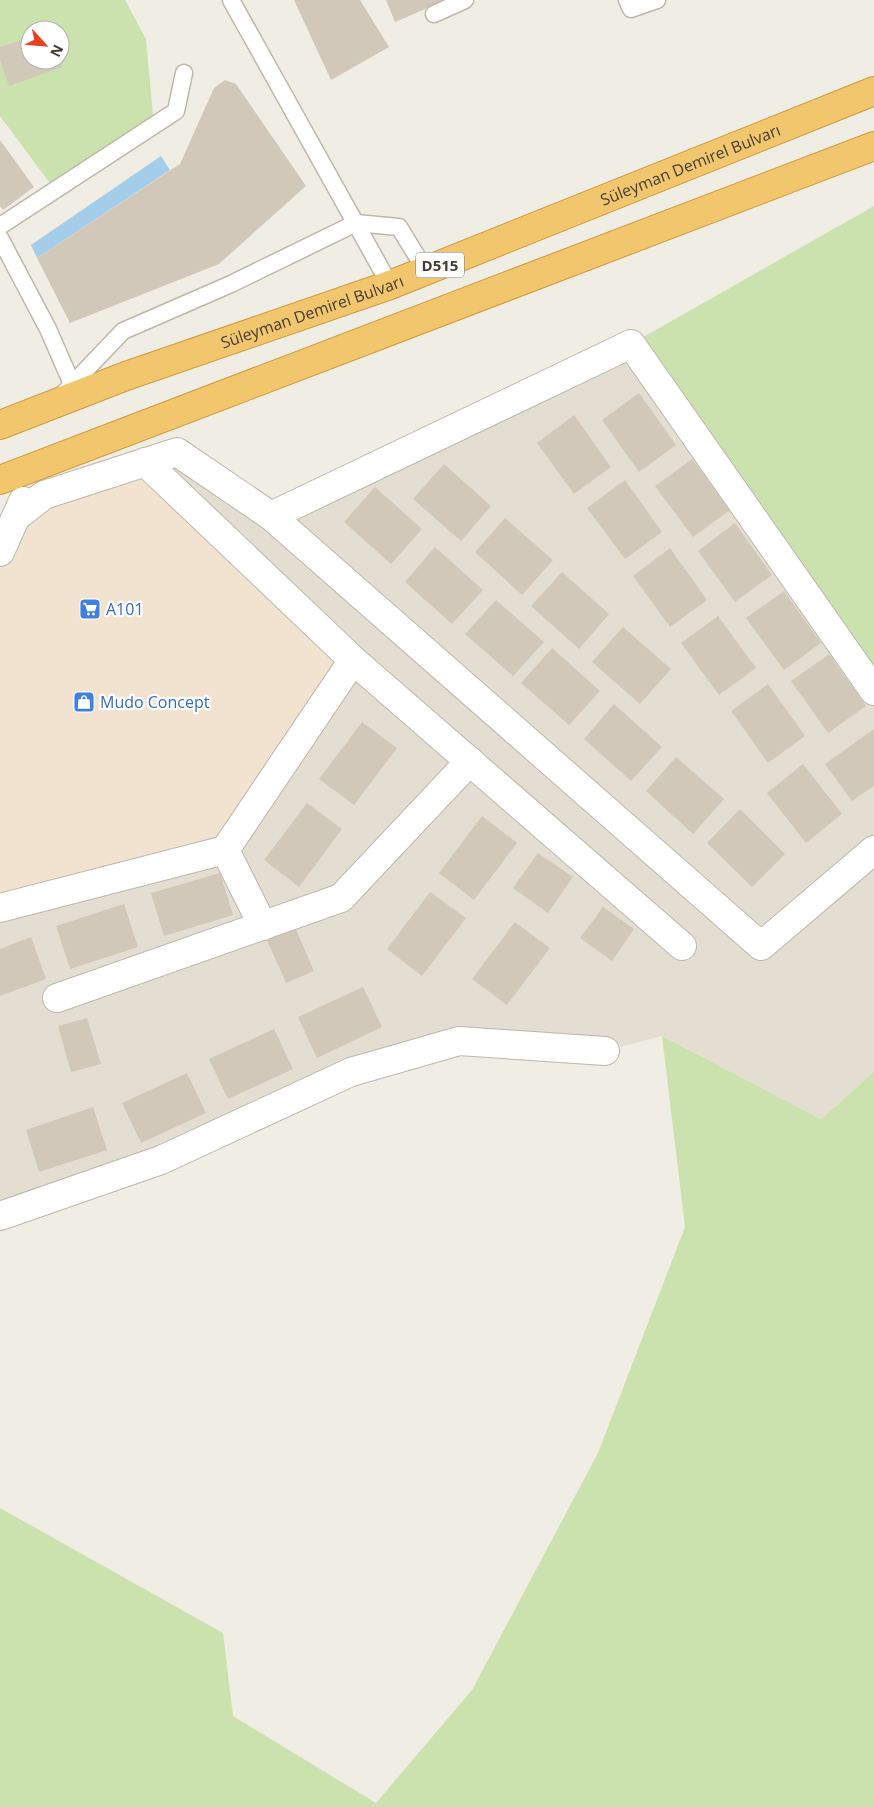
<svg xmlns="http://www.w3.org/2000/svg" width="874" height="1807" viewBox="0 0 874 1807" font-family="'Open Sans',sans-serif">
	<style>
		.residential { fill: #e4ded2 }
		.commercial { fill: #f2e3d0 }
		.green { fill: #cbe2af; fill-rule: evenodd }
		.water { fill: #a4cdea }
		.building { fill: #d1c8ba }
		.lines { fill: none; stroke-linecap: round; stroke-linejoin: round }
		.lane-casing { stroke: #beb7aa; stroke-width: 19 }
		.street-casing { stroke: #beb7aa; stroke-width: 30 }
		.highway-casing { stroke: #d09a3e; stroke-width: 30 }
		.lane { stroke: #fff; stroke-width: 16 }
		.street { stroke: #fff; stroke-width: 28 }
		.highway { stroke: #f2c66d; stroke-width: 28 }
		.labels { text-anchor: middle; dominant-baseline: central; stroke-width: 4.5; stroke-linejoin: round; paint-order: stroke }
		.shield { fill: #fff; stroke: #7b7771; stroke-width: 1 }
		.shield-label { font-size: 15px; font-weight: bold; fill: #423d34 }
		.street-label { font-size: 16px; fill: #423d34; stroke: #fff }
		.shop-label { font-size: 16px; fill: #366cbe; stroke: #fff; text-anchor: start }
	</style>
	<rect width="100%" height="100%" fill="#f0ede4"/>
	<!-- residential -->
	<polygon class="residential" points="631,344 874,691 874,1072 821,1119 662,1036 605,1051 459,1041 0,1216 0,908 145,462 177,452 271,516"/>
	<!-- commercial -->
	<polygon class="commercial" points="145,462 353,660 225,850 0,908 0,552 16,517"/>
	<!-- green -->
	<g class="green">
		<path d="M0,0h125l21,39 8,87 -99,64 -55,-74zM30,30h30v30h-30z"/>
		<polygon points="874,206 874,691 631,344"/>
		<polygon points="662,1036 821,1119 874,1072 874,1807 0,1807 0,1508 223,1633 233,1716 376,1803 472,1690 598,1453 685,1227"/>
	</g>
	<!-- water -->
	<polygon class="water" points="161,156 170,170 37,258 31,245"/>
	<!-- building -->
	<g class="building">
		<polygon points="294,0 360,0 389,47 331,80"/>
		<polygon points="386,0 446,0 395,22"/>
		<polygon points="30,37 30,60 59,60 62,67 9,86 0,60 0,47"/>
		<polygon points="225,80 236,84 306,186 219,264 70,323 37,258 180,164 214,88"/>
		<polygon points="0,140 34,187 3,210 0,206"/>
		<polygon points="639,393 676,445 639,472 602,420"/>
		<polygon points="574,415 611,467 574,494 537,443"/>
		<polygon points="692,459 730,510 693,537 655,486"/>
		<polygon points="444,464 491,506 461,541 413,499"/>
		<polygon points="625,480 662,532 625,559 587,508"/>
		<polygon points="375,487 422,529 391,564 344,522"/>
		<polygon points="505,518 553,560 522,595 475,552"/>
		<polygon points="735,523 772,575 735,602 698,551"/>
		<polygon points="435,547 483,590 452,624 405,582"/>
		<polygon points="670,548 707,600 670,627 633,576"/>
		<polygon points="562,572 609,614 579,649 531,606"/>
		<polygon points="784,591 821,643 784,670 746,618"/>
		<polygon points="496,600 544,642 513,676 465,634"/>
		<polygon points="718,616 756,668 719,695 681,643"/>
		<polygon points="623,627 671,669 640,704 592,662"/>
		<polygon points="552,648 600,691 569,725 521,683"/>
		<polygon points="829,654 866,706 828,733 791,681"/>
		<polygon points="768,684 805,736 768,763 731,711"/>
		<polygon points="614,704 662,747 631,781 584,739"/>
		<polygon points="362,722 397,748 354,805 319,779"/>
		<polygon points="874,729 874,786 852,801 825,764"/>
		<polygon points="676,757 724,799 693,834 646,791"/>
		<polygon points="803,764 842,814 806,843 767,793"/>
		<polygon points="307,803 342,829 299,887 264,860"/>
		<polygon points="740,809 785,854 752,887 707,843"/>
		<polygon points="482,816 517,843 474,900 439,873"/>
		<polygon points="538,853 573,877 548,913 513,888"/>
		<polygon points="220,873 233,915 164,936 151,893"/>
		<polygon points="430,892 466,918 422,976 387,949"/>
		<polygon points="124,904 138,947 70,969 56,926"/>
		<polygon points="603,907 634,929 612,961 580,938"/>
		<polygon points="515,922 550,948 507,1005 472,979"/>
		<polygon points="295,927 314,971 286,983 267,940"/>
		<polygon points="31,937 46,979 0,996 0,949"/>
		<polygon points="363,987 382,1027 317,1058 298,1017"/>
		<polygon points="87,1018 101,1064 71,1072 58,1026"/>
		<polygon points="274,1029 293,1069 228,1099 209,1059"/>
		<polygon points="187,1073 206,1113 141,1143 122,1103"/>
		<polygon points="93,1107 107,1150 39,1172 26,1130"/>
	</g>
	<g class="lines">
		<!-- lane casing -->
		<g class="lane-casing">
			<g id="lane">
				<polyline points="231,0 390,285"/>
				<polyline points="627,0 631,9 657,0"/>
				<polyline points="434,14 465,0"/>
				<polyline points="0,226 176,111 184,73"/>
				<polyline points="0,238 48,329 72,384"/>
				<polyline points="60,397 123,331 231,284 356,223 399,227 426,271"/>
			</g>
		</g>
		<!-- street casing -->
		<g class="street-casing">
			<g id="street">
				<polyline points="145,462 353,660 682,946"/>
				<polyline points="271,516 631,344 874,691"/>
				<polyline points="16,517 44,495 177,452 271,516 761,946 874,850"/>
				<polyline points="0,552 23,501"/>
				<polyline points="225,850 263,926"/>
				<polyline points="0,908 225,850 353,660"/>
				<polyline points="57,998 341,898 470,761"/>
				<polyline points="0,1216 161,1160 351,1072 459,1041 605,1051"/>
			</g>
		</g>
		<!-- highway casing -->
		<g class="highway-casing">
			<g id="highway">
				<path id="s1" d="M0,425l126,-49 264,-91 484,-194"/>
				<polyline points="0,480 874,146"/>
			</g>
		</g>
		<!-- lane -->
		<use href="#lane" class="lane"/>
		<!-- street -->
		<use href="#street" class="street"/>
		<!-- highway -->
		<use href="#highway" class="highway"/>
	</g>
	<!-- icons -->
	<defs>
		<g id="supermarket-square" transform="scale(1.125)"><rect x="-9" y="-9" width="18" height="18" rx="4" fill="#3f7fe0" stroke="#fff"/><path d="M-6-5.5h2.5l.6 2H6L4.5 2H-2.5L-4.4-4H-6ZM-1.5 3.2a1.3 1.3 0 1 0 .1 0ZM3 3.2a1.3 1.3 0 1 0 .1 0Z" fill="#fff"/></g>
		<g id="shop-square" transform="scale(1.125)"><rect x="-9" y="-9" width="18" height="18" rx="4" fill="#3f7fe0" stroke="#fff"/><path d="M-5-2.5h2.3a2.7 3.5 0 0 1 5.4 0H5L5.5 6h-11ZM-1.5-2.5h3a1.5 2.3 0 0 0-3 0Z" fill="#fff"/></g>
	</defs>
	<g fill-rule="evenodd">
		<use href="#supermarket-square" x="90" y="609"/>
		<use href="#shop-square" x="84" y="702"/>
	</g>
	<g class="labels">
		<!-- shield labels -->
		<rect class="shield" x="416" y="252.5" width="48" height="25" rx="4"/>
		<g class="shield-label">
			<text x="440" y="265">D515</text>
		</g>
		<!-- street labels -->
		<g class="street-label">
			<text stroke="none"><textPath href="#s1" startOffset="738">Süleyman Demirel Bulvarı</textPath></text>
			<text stroke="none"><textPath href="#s1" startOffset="332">Süleyman Demirel Bulvarı</textPath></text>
		</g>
		<!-- shop labels -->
		<g class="shop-label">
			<text x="106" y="609">A101</text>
			<text x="100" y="702">Mudo Concept</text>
		</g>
	</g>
	<!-- north arrow -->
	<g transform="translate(45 45) rotate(116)"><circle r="24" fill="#ffffff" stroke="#b3b1ae"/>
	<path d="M0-4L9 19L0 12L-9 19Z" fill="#e94022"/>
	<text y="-8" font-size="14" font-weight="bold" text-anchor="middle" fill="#423d34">N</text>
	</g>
</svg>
